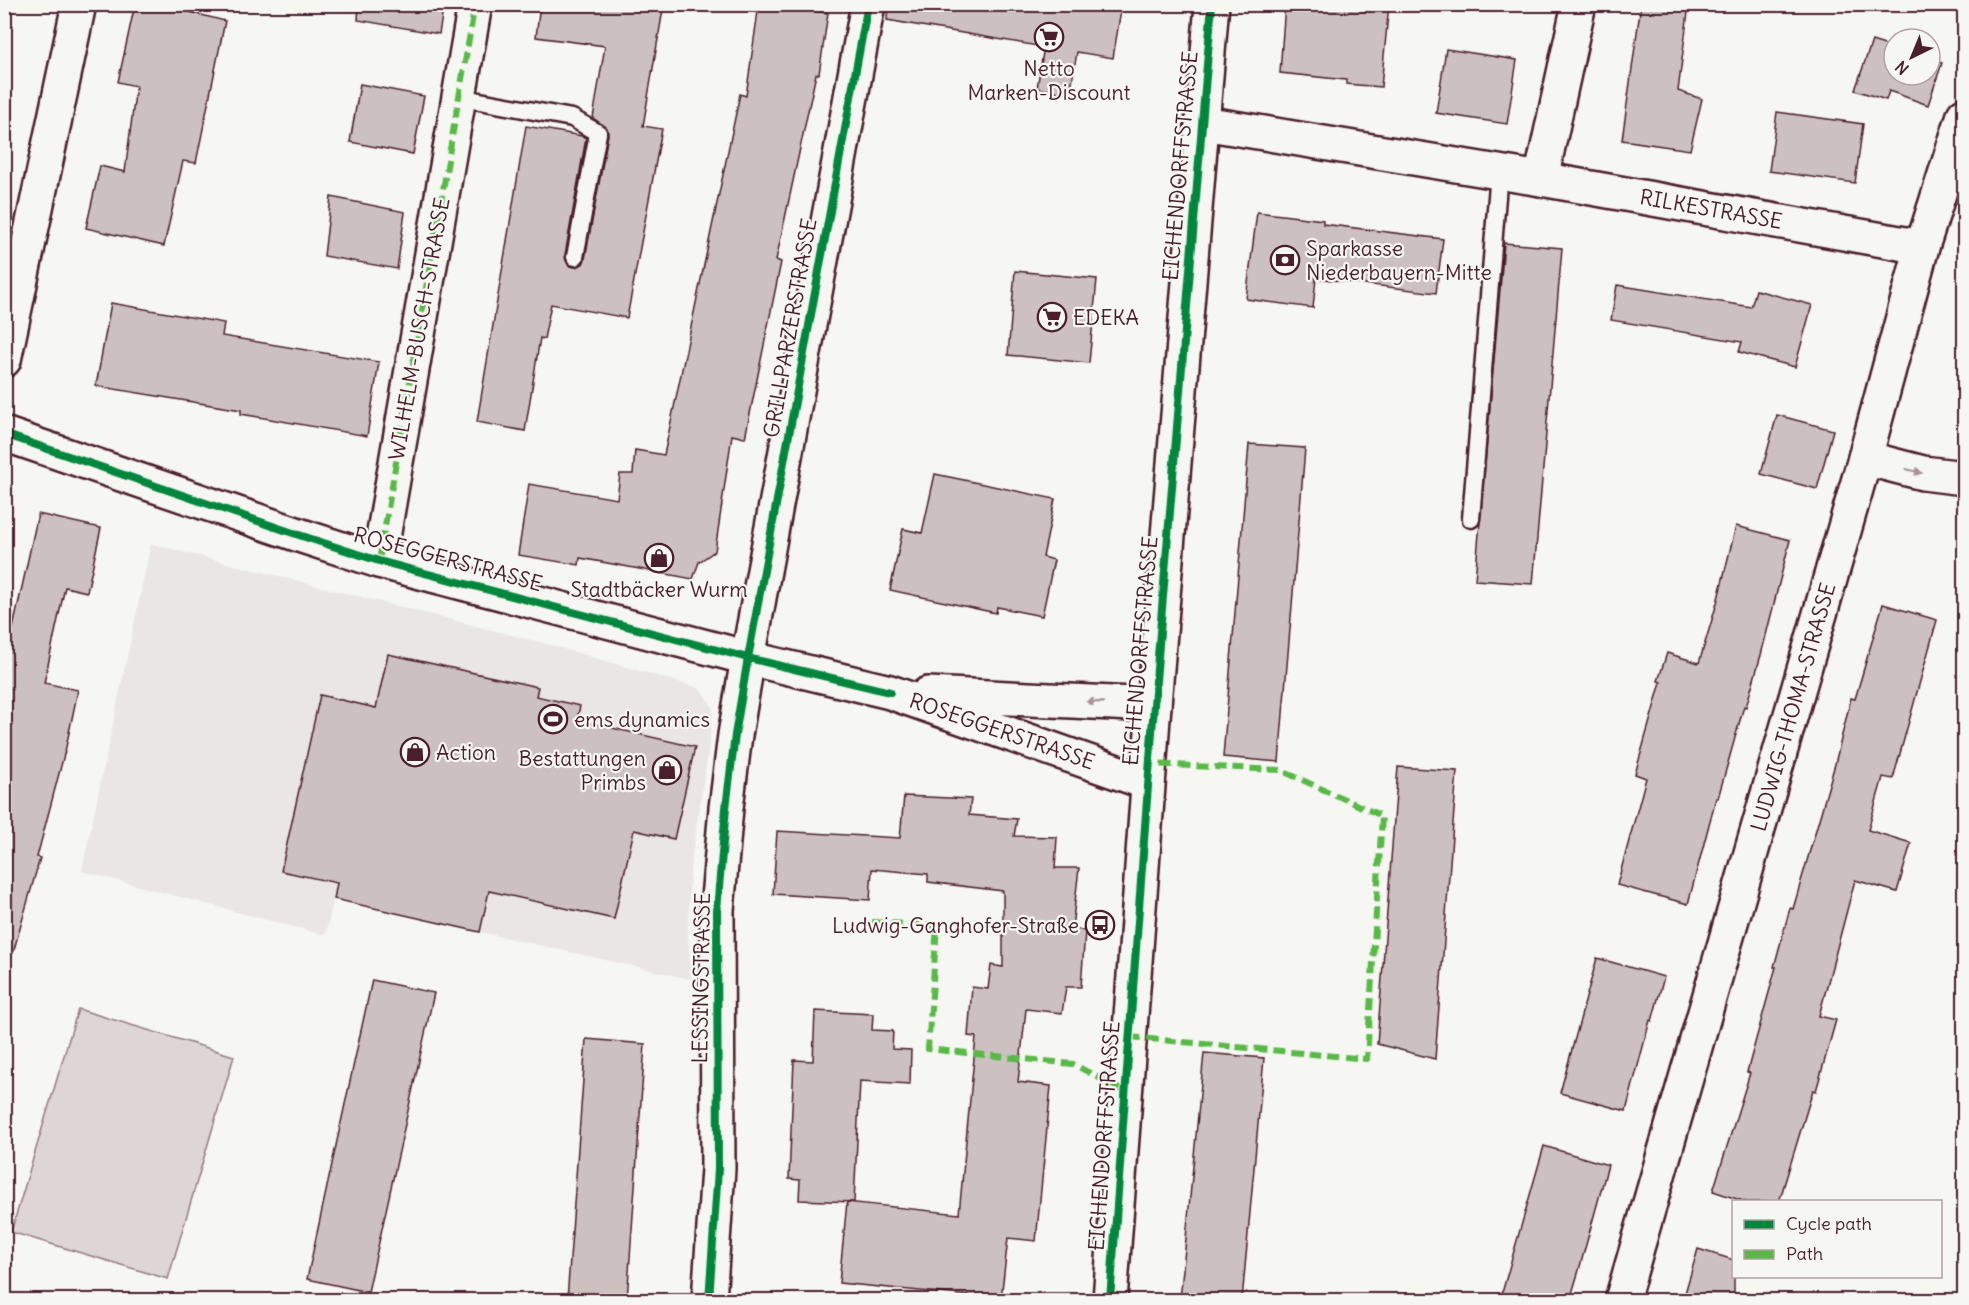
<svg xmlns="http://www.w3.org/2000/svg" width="1969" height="1305" viewBox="0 0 1969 1305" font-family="Delius,sans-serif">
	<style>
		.built { fill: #e9e6e3 }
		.green { fill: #ddd6d5; stroke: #947a80; stroke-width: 1.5 }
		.building { fill: #ccc1c0; stroke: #4a1f2b; stroke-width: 1.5 }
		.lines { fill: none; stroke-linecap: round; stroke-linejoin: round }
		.service-casing { stroke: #4a1f2b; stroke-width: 21 }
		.minor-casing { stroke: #4a1f2b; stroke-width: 38 }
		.service { stroke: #f6f6f2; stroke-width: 16 }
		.minor { stroke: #f6f6f2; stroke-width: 33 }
		.quiet { stroke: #58b947; stroke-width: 6; stroke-dasharray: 12 6; stroke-linecap: butt }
		.cycleway-casing { stroke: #f6f6f2; stroke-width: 11 }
		.cycleway { stroke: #00873e; stroke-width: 8 }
		.oneway { fill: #a99598 }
		.labels { text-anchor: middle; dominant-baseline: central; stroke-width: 4.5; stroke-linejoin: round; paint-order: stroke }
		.poi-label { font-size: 21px; fill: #4a1f2b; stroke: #f6f6f2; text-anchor: start }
		.street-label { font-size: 21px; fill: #4a1f2b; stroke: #f6f6f2 }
	</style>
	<rect width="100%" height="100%" fill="#f6f6f2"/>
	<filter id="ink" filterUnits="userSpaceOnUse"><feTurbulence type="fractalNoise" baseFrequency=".0167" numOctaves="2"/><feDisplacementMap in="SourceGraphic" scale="12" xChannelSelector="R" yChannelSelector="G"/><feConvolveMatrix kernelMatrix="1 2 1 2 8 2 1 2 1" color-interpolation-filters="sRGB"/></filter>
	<g filter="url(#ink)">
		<!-- built -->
		<polygon class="built" points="151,544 543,643 699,688 713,707 709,745 690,869 688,934 691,979 334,899 325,935 82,871"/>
		<!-- green -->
		<polygon class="green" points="78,1009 234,1056 168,1279 11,1232"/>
		<!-- building -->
		<g class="building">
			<polygon points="135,4 158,4 225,21 196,163 183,161 164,246 86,228 100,166 125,172 136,86 118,82"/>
			<polygon points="359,4 444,4 439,34 358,20"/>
			<polygon points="540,4 664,4 643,126 662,129 627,318 551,304 544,339 540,338 525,431 477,422 526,126 582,136 586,138 565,255 568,265 574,267 583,264 585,259 608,135 607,128 593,118 605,46 536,37"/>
			<polygon points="759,4 828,13 819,74 816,74 776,260 781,262 745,438 732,435 715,551 699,562 693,579 580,558 579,565 518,555 529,484 617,499 620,474 633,474 635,450 664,455 740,94 746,96"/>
			<polygon points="888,4 1122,4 1113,58 1077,52 1070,94 1037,88 1044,47 887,20"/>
			<polygon points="1285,4 1389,4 1381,87 1346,84 1346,80 1280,73"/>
			<polygon points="1641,4 1689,4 1678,91 1702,99 1690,150 1622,140"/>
			<polygon points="1872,41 1894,48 1894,75 1930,75 1930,59 1942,63 1928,105 1889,91 1886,100 1855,90"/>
			<polygon points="1446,49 1517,60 1507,124 1436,113"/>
			<polygon points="360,84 424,96 413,154 350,142"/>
			<polygon points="1777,112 1863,124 1855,183 1769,171"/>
			<polygon points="331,197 405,212 397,269 324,256"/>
			<polygon points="1257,212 1323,220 1323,224 1443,239 1436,293 1316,278 1313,308 1246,299"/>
			<polygon points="1504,243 1562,248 1533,584 1475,580"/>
			<polygon points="1015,271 1097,279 1089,363 1008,355"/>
			<polygon points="1617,285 1751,307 1756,290 1812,305 1795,367 1739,352 1742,342 1611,320"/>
			<polygon points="111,303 224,323 222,336 379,362 367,436 241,414 241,410 96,386"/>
			<polygon points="1777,415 1833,430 1817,489 1761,474"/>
			<polygon points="1249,444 1305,448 1279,762 1223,757"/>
			<polygon points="935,474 1055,499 1043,557 1054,560 1042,616 997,607 996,613 890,590 903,529 922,533"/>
			<polygon points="38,514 101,528 87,592 65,587 44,683 78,690 66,747 37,857 40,858 13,953 4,952 4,626 13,628"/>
			<polygon points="1736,526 1790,540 1761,655 1746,707 1744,706 1718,798 1716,798 1688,904 1617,885 1646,778 1635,774 1661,682 1658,681 1667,653 1699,663 1717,603"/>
			<polygon points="1883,604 1937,620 1893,779 1883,777 1868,830 1911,843 1897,892 1855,880 1819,1016 1836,1020 1816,1091 1813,1090 1779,1202 1746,1202 1713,1191 1750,1073 1747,1072 1776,967 1774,967 1790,908 1793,909 1835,764 1851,698 1855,699"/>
			<polygon points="388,654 538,687 536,696 580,706 577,720 695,747 674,839 634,830 614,919 489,891 480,932 334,899 337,883 281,871 320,695 376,708"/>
			<polygon points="1398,767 1457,771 1435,1059 1377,1044"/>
			<polygon points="904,796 971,799 969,815 1017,819 1014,836 1057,837 1055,868 1079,868 1072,928 1085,931 1081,987 1066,987 1062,1013 1026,1009 1018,1082 1051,1086 1036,1241 1008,1238 1001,1299 839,1283 847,1202 959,1214 976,1037 968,1036 972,987 988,989 991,965 1003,967 1003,891 928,882 928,874 872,869 870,900 773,894 777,831 900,838"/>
			<polygon points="1597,958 1664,977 1652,1021 1650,1020 1626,1111 1560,1093"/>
			<polygon points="372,980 434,993 368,1292 307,1279"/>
			<polygon points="815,1011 873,1014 872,1030 893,1031 892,1049 911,1050 910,1084 860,1081 854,1202 799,1200 800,1180 789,1179 794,1060 813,1061"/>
			<polygon points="586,1039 645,1044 627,1300 567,1300"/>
			<polygon points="1204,1053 1264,1058 1242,1300 1180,1300"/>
			<polygon points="1544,1146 1608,1165 1579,1270 1570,1300 1500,1300"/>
			<polygon points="1698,1249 1734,1260 1734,1300 1683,1300"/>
		</g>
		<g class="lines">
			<!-- service casing -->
			<g class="service-casing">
				<g id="service">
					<polyline points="458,97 572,118 598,133 575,257"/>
					<polyline points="1471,519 1499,172"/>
				</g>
			</g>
			<!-- minor casing -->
			<g class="minor-casing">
				<g id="minor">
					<polyline points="1203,123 1541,179 1922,247"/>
					<polyline points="1541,179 1579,4"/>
					<polyline points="4,360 79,4"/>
					<polyline points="4,434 302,536 379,561 748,658 890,692 1148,783"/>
					<polyline points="1865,458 1923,473 1964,478"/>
					<polyline points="379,561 475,4"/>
					<polyline points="928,694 1154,705"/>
					<polyline points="709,1300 718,1169 717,910 726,808 735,735 748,658 868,4"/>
					<polyline points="1110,1300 1154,705 1212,4"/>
					<polyline points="1622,1300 1865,458 1922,247 1964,115"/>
				</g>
			</g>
			<!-- service -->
			<use href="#service" class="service"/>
			<!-- minor -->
			<use href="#minor" class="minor"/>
			<!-- quiet -->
			<g class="quiet">
				<polyline points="379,561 475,4"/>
				<polyline points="872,922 937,926 928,1049 1073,1064 1125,1092"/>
				<polyline points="1129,1037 1367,1059 1382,816 1280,770 1149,764"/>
			</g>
			<!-- cycleway casing -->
			<g class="cycleway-casing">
				<g id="cycleway">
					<polyline points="4,434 302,536 379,561 748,658 890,692"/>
					<polyline points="709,1300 718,1169 717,910 726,808 735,735 748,658 868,4"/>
					<polyline points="1110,1300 1154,705 1212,4"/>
				</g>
			</g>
			<!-- cycleway -->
			<use href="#cycleway" class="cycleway"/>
		</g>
		<!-- one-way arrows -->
		<defs><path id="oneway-solid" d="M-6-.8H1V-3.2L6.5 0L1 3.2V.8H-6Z" transform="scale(1.5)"/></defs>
		<g class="oneway">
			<use href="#oneway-solid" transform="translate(1914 471) rotate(14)"/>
			<use href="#oneway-solid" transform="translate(1095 702) rotate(-177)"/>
		</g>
	</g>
	<!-- icons -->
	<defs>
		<g id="supermarket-ring" transform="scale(1.5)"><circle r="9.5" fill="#f6f6f2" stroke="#4a1f2b" stroke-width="1.5"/><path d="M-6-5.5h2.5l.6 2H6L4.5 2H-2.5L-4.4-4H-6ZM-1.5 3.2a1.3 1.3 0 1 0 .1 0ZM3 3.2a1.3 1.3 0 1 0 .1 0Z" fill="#4a1f2b"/></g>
		<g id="bank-ring" transform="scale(1.5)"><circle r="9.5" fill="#f6f6f2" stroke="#4a1f2b" stroke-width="1.5"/><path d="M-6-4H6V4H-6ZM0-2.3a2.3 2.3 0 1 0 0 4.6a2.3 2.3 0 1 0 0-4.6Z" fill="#4a1f2b"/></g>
		<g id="shop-ring" transform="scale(1.5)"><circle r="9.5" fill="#f6f6f2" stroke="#4a1f2b" stroke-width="1.5"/><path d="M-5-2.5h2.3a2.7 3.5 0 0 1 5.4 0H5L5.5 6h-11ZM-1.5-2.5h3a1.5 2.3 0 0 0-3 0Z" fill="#4a1f2b"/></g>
		<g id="stadium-ring" transform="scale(1.5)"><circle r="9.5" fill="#f6f6f2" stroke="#4a1f2b" stroke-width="1.5"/><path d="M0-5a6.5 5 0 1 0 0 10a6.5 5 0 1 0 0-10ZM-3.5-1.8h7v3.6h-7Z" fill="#4a1f2b"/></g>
		<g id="bus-ring" transform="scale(1.5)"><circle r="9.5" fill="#f6f6f2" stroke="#4a1f2b" stroke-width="1.5"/><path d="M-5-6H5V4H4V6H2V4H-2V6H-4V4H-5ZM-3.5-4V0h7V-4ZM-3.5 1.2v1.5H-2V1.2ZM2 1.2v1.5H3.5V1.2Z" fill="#4a1f2b"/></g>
	</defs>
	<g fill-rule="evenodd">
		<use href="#supermarket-ring" x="1049" y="37"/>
		<use href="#bank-ring" x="1285" y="260"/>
		<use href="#supermarket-ring" x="1052" y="317"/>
		<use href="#shop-ring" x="659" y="558"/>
		<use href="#stadium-ring" x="553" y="719"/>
		<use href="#shop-ring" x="415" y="752"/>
		<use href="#shop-ring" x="667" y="770"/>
		<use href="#bus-ring" x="1100" y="925"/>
	</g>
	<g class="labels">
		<!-- poi labels -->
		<g class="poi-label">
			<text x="1049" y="68" text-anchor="middle">Netto<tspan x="1049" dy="24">Marken-Discount</tspan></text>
			<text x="1306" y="248">Sparkasse<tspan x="1306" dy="24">Niederbayern-Mitte</tspan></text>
			<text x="1073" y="317">EDEKA</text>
			<text x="659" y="589" text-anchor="middle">Stadtbäcker Wurm</text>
			<text x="574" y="719">ems dynamics</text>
			<text x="436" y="752">Action</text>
			<text x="646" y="758" text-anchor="end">Bestattungen<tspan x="646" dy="24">Primbs</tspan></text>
			<text x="1079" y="925" text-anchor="end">Ludwig-Ganghofer-Straße</text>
		</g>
		<!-- street labels -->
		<g class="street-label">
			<text transform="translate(1180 166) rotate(-85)">EICHENDORFFSTRASSE</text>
			<text transform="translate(1711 209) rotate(10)">RILKESTRASSE</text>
			<text transform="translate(790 328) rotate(-80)">GRILLPARZERSTRASSE</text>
			<text transform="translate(419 329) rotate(-80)">WILHELM-BUSCH-STRASSE</text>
			<text transform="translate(448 559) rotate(15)">ROSEGGERSTRASSE</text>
			<text transform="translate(1140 651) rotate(-85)">EICHENDORFFSTRASSE</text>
			<text transform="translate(1793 707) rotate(-74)">LUDWIG-THOMA-STRASSE</text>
			<text transform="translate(1002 731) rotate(19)">ROSEGGERSTRASSE</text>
			<text transform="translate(701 978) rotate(-89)">LESSINGSTRASSE</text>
			<text transform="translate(1104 1136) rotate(-86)">EICHENDORFFSTRASSE</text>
		</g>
	</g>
	<!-- margin -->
	<rect width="1969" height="1305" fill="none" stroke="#f6f6f2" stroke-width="24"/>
	<rect x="12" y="12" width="1945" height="1281" fill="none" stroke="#4a1f2b" stroke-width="2" filter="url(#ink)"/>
	<!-- legend -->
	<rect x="1732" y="1200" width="210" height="78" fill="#f6f6f2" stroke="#b1a0a2" stroke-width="1.5"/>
	<rect x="1744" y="1220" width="30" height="9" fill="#00873e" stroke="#b1a0a2" stroke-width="1.5"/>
	<text x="1786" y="1230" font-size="18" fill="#4a1f2b">Cycle path</text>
	<rect x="1744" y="1250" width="30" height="9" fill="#58b947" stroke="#b1a0a2" stroke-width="1.5"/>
	<text x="1786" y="1260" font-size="18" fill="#4a1f2b">Path</text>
	<!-- north arrow -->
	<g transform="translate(1912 57) rotate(223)"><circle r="28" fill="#f6f6f2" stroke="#b1a0a2" stroke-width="1.5"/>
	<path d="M0-4.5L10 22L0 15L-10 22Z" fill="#4a1f2b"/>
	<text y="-9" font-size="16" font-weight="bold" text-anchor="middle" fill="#4a1f2b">N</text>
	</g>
</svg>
